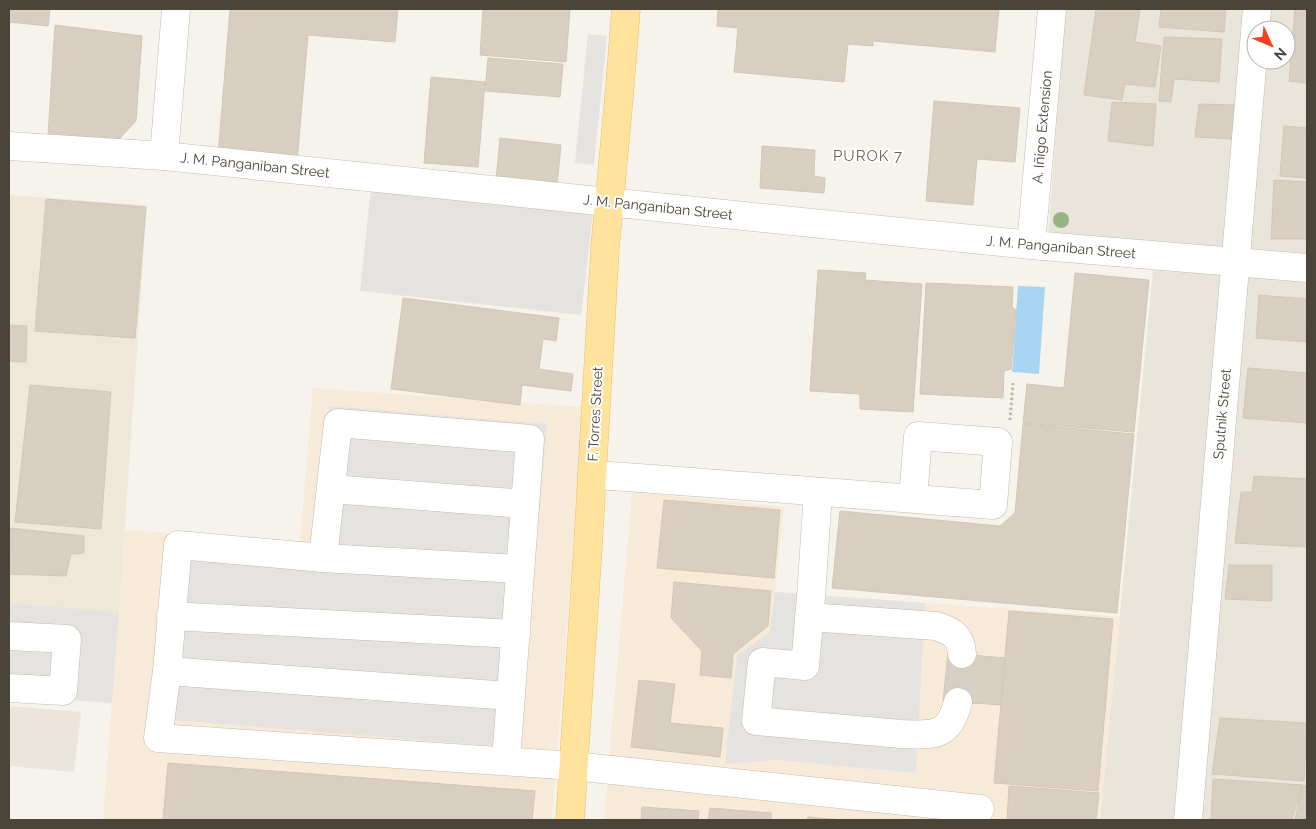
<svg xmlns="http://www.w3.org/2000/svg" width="1316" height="829" viewBox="0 0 1316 829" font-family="Raleway,sans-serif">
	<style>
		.residential { fill: #eae5da; fill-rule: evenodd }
		.commercial { fill: #f7ead8 }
		.education { fill: #efe8d6 }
		.parking { fill: #e5e3e0 }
		.water { fill: #a9d4f2 }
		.building { fill: #d8cfc1; stroke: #d3c7b4 }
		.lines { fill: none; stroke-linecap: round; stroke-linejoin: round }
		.minor-tunnel { stroke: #d4d0c8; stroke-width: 28; stroke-dasharray: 28 14; stroke-linecap: butt }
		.minor-casing { stroke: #c2bbae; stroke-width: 29 }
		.major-casing { stroke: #e6c16a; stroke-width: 29 }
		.path { stroke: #c4b79f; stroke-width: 3; stroke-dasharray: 2.5 2.5; stroke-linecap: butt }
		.minor { stroke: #fff; stroke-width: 28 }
		.major { stroke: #ffe39c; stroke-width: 28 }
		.tree { fill: #97b381 }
		.labels { text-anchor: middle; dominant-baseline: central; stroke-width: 4; stroke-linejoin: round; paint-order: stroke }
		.street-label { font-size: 14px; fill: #4b4439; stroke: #fff }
		.neighbourhood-label { font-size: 15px; letter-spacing: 1px; fill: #6e6250; stroke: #fff }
	</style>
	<rect width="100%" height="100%" fill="#f6f3ec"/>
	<!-- residential -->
	<g class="residential">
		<path d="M1065,9h242v811h-207l55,-570 -107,-12zM1256,30h30v30h-30z"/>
		<polygon points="9,706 81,712 74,772 9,766"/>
	</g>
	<!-- commercial -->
	<g class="commercial">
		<polygon points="313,388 584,407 552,820 103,820 125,530 300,542"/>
		<polygon points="632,492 784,507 775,592 1120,617 1100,820 604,820"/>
	</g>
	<!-- education -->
	<polygon class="education" points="9,195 147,205 119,612 9,603"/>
	<!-- parking -->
	<g class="parking">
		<polygon points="588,34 607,36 594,165 575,163"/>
		<polygon points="371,188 593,211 581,315 360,291"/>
		<polygon points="330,406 547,424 519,748 162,719 178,539 317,551"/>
		<polygon points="775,592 925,603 916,773 777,760 725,764 737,656 770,632"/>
		<polygon points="9,603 119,612 112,703 9,696"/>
	</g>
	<!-- water -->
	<polygon class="water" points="1018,286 1045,287 1039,374 1012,372"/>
	<!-- building -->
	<g class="building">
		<polygon points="9,9 50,9 48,26 9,22"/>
		<polygon points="230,9 398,9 395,42 308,35 297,162 218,156"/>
		<polygon points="483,9 570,9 566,62 480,55"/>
		<polygon points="718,9 999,9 995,52 873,41 873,46 848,44 844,82 734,72 738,28 717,26"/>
		<polygon points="1096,9 1140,9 1135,42 1161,46 1155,87 1125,84 1122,100 1084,95"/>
		<polygon points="1161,9 1226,9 1224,32 1159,27"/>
		<polygon points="1295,9 1307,9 1307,83 1289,81"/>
		<polygon points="55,25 142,36 136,121 118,140 48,135"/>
		<polygon points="1164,37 1222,39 1219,82 1174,79 1171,102 1159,101"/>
		<polygon points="488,58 563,64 560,97 485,91"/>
		<polygon points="431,77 485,82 478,167 424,163"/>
		<polygon points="934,101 1020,108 1015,162 977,159 973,205 926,201"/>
		<polygon points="1112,102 1156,104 1153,146 1108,141"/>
		<polygon points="1199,104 1236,105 1234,139 1195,137"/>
		<polygon points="1284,126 1307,128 1307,178 1280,176"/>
		<polygon points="500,138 561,145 557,186 496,180"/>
		<polygon points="762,146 815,150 814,176 825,178 824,193 760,188"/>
		<polygon points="1274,180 1307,182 1307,239 1271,239"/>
		<polygon points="46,199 146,207 135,338 35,331"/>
		<polygon points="818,270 866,273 865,280 922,284 913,412 860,409 860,394 810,391"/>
		<polygon points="1075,273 1149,280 1134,432 1023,423 1027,384 1064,388"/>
		<polygon points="926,283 1013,287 1012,307 1016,310 1011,369 1004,371 1003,398 920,394"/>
		<polygon points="1259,295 1307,299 1306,342 1256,338"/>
		<polygon points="403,298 559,318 556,341 543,339 539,369 573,374 571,391 522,385 520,405 391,389"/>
		<polygon points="9,325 27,326 26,362 9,361"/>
		<polygon points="1248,368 1307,373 1307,423 1243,418"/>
		<polygon points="30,385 111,392 101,529 15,522"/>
		<polygon points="1023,424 1134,434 1117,613 832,588 840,511 1000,526 1015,513"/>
		<polygon points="1254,476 1307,479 1307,547 1235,543 1241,492 1252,492"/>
		<polygon points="664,500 780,510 774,578 657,568"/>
		<polygon points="10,528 84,536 84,553 71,554 66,576 9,574"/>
		<polygon points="1229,565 1272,565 1272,601 1225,599"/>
		<polygon points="674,582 771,591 768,626 733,654 731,678 700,675 702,651 671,618"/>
		<polygon points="1009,611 1113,619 1098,791 994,783"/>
		<polygon points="948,653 1005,658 1001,705 943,701"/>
		<polygon points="639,680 675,684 670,723 723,728 720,757 631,747"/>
		<polygon points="1220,718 1307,723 1304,781 1212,774"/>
		<polygon points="168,763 535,791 532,820 163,820"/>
		<polygon points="1213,779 1302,785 1292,820 1211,820"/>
		<polygon points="1302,785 1307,786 1307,820 1295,820"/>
		<polygon points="1009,786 1099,793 1096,820 1007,820"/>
		<polygon points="642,807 699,811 698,820 641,820"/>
		<polygon points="710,808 771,813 771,820 708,820"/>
		<polygon points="808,817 843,820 807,820"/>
	</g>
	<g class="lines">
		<!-- minor-tunnel -->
		<polyline class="minor-tunnel" points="958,702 962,654"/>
		<!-- minor casing -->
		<g class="minor-casing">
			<g id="minor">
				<polyline points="9,146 164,156 802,222 1031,245 1307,268"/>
				<polyline points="164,156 176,9"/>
				<polyline points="1031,245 1052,9"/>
				<path d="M592,475c55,3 111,8 166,12 79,6 157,12 235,18l5,-63 -80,-6 -5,63"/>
				<polyline points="331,489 525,504"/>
				<path d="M818,492l-7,105 -6,69 -43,-4 -6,59 145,13c32,1 48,4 57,-32"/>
				<polyline points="323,558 338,423 530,439 506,761"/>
				<polyline points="520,569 323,558 178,545 167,671 158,738 574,766 980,809"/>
				<polyline points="171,616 516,634"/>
				<path d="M809,617l127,9c17,5 25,11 26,28"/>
				<polyline points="9,636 67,639 63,691 9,688"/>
				<polyline points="167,671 511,696"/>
				<polyline points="1188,820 1257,9"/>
			</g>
		</g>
		<!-- major casing -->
		<g class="major-casing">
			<polyline id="major" points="570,820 588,546 605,248 619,97 626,9"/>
		</g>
		<!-- path -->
		<polyline class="path" points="1010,420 1013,383"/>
		<!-- minor -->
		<use href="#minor" class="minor"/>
		<!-- major -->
		<use href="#major" class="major"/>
	</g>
	<!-- trees -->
	<circle class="tree" cx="1061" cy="220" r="8"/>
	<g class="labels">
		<!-- street labels -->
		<g class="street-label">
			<text transform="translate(1042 127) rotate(-85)">A. Iñigo Extension</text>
			<text transform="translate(255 165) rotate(6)">J. M. Panganiban Street</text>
			<text transform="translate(658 207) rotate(6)">J. M. Panganiban Street</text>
			<text transform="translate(1061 247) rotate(5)">J. M. Panganiban Street</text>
			<text transform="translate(595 414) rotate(-87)">F. Torres Street</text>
			<text transform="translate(1222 414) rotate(-85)">Sputnik Street</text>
		</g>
		<!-- neighbourhood labels -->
		<g class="neighbourhood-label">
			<text x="868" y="156">PUROK 7</text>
		</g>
	</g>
	<!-- border -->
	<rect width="1316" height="829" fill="none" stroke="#4b4439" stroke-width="20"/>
	<!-- north arrow -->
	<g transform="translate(1271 45) rotate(134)"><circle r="24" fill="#ffffff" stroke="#b7b4b0"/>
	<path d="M0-4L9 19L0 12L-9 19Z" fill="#fc3f1d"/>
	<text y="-8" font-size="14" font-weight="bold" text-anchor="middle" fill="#4b4439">N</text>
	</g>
</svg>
